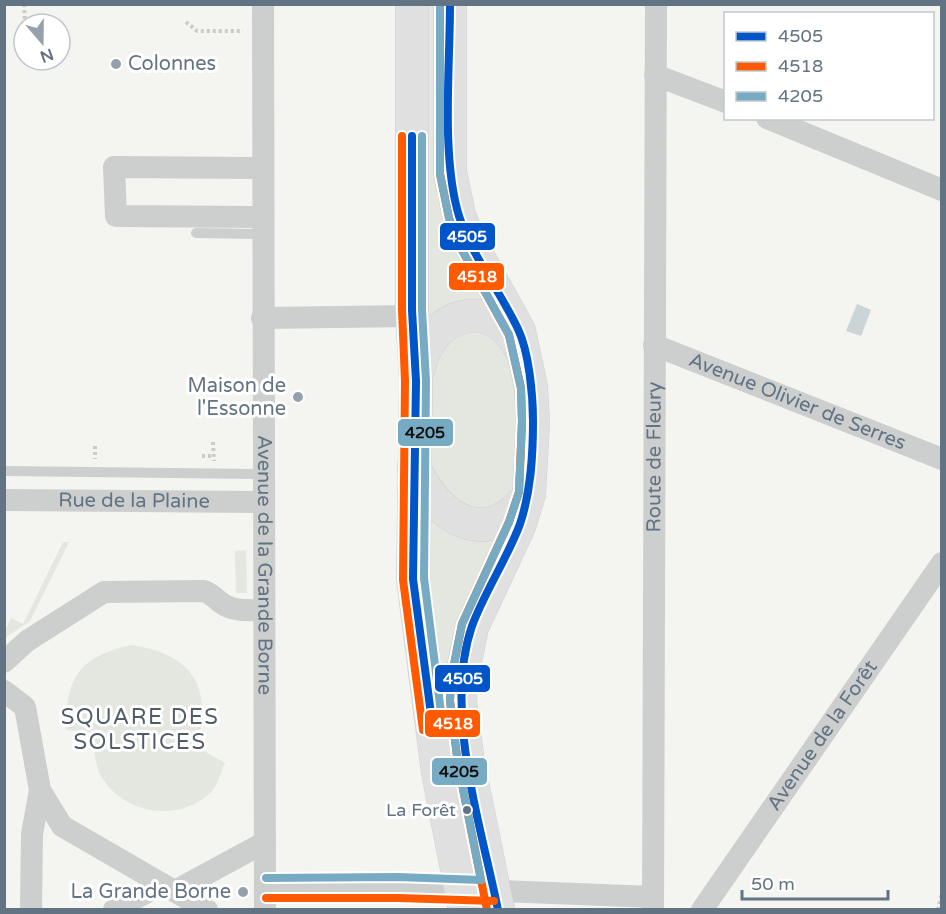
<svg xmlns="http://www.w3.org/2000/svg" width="946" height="914" viewBox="0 0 946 914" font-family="'Varela Round',sans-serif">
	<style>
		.green { fill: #e3e7df }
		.water { fill: #cbd4d6 }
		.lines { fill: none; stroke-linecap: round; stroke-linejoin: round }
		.primary-casing { stroke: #cfd0d0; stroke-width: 34 }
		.path { stroke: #cacbcb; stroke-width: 4; stroke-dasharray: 3 3; stroke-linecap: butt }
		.lane { stroke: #cdcece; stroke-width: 10 }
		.street { stroke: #cdcece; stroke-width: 22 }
		.primary { stroke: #e0e0e1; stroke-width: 33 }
		.bus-1-casing { stroke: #fff; stroke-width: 12 }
		.bus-2-casing { stroke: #fff; stroke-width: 12 }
		.bus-3-casing { stroke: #fff; stroke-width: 12 }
		.bus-1 { stroke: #0055c8; stroke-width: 8 }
		.bus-2 { stroke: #ff5a00; stroke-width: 8 }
		.bus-3 { stroke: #77abc3; stroke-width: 8 }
		.poi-dot { fill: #95a1aa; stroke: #fff; stroke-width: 2 }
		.bus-dot { fill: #627483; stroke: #fff; stroke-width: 2 }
		.labels { text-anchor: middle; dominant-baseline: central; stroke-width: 6; stroke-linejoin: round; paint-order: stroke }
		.bus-label { font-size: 18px; fill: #627483; stroke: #fff; text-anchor: end }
		.poi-label { font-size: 20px; fill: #627483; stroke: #fff; text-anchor: end }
		.street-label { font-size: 20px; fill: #627483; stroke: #fff }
		.quarter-label { font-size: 22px; letter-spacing: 1.5px; fill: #505d68; stroke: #fff }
		.line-badge { stroke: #fff; stroke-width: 2 }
		.badge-label { font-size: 16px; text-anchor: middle; font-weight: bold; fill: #fff }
		.pale-badge-label { font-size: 16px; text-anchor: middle; font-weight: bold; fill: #111 }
	</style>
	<rect width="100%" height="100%" fill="#f4f4f1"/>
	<!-- green -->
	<g class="green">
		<polygon points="423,5 439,5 458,253 487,306 424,330"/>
		<path d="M469,333c54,1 48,70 47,109 0,12 3,31 -2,42 -4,8 -10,15 -16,22l-34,7 -33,-39c0,-42 -15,-126 38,-141z"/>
		<path d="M430,516c22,29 44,17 75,11l-23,51 -19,244 -39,-260z"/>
		<polygon points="63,542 69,542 30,621 5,638 5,631 11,618 23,624"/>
		<polygon points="246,550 247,593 236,593 235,551"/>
		<path d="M131,645c62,9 82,42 66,102l28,16c-4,8 -7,22 -14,29 -32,32 -90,22 -111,-18 -6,-13 -6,-27 -6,-41l-28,-3c0,-53 13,-73 65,-85z"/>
	</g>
	<!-- water -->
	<polygon class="water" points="857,304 871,310 861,336 846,331"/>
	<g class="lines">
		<!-- primary casing -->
		<g class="primary-casing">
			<g id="primary">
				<polyline points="412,4 412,310 416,381 413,579 438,772 465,910"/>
				<polyline points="450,4 450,172 459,215 468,239 519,331 531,387 533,422 529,494 519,526 472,627 461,680 460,701 468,763 498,910"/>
				<path d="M418,370c12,-58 73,-76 103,-21"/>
				<path d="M414,467c23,52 74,85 115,27"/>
			</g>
		</g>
		<!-- path -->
		<g class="path">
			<polyline points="24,4 25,23"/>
			<polyline points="186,22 197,31 243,31"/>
			<polyline points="213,442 214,461"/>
			<polyline points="95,446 95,459"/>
			<polyline points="202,456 214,456"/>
			<polyline points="938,910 942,893"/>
		</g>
		<!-- lane -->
		<g class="lane">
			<polyline points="196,233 262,234"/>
			<polyline points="4,471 264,474"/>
		</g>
		<!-- street -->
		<g class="street">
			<path id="s1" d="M263,4l2,906"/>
			<polyline points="655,75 726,102"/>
			<polyline points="767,118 942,190"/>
			<polyline points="263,168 114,167 116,216 263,217"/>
			<polyline points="262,318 412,316"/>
			<path id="s2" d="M654,345l288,114"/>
			<path id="s3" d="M4,500l259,2"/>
			<path d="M4,662l23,-21 77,-49 100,-1c8,3 10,6 16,11 12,10 29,8 44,8"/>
			<polyline points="4,691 25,707 40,790 62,826 207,910"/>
			<polyline points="266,888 398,887 653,897"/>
			<polyline points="175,891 265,842"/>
			<polyline points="31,910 32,834 40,790"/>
			<polyline points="114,910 162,884"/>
			<path id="s4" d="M653,910l3,-906"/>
			<path id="s5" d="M702,910l240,-347"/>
		</g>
		<!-- primary -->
		<use href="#primary" class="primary"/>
		<!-- bus-1 casing -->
		<g class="bus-1-casing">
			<g id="bus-1">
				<path d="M450,4c0,63 -9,153 9,212 13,40 41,75 59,113 11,23 15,66 15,92 0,35 -2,70 -13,103 -13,35 -35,67 -48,102 -29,84 9,199 26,284"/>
				<polyline points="412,136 412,310 416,381 413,579 433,729"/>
			</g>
		</g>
		<!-- bus-2 casing -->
		<g class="bus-2-casing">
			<g id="bus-2">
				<polyline points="440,4 440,174 449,218 458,243 509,335 521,388 522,422 519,492 509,522 462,624 451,680 450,701 458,764 487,910"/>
				<polyline points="402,136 402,310 405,381 403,580 423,730"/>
				<polyline points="266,898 398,898 494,901"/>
			</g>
		</g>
		<!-- bus-3 casing -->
		<g class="bus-3-casing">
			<g id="bus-3">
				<polyline points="422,136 422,310 426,381 424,578 443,728"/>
				<polyline points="266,878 398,877 481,880 458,764 450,701 451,679 462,624 509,522 519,492 522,422 521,388 509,335 458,243 449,218 440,174 440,4"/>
			</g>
		</g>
		<!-- bus-1 -->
		<use href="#bus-1" class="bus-1"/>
		<!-- bus-2 -->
		<use href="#bus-2" class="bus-2"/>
		<!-- bus-3 -->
		<use href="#bus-3" class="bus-3"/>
	</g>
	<!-- markers -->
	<g class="poi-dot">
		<circle cx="116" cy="64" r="6"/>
		<circle cx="298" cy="397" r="6"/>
		<circle cx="243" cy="892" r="6"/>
	</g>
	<circle class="bus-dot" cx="467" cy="810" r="5"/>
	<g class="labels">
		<!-- bus labels -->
		<g class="bus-label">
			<text x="456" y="810">La Forêt</text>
		</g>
		<!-- poi labels -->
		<g class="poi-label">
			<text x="128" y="64" text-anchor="start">Colonnes</text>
			<text x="286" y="386">Maison de<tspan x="286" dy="23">l'Essonne</tspan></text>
			<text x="231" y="892">La Grande Borne</text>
		</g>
		<!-- street labels -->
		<g class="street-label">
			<text stroke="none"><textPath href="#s2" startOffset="154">Avenue Olivier de Serres</textPath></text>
			<text stroke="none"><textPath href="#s4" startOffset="453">Route de Fleury</textPath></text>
			<text stroke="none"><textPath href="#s3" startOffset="130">Rue de la Plaine</textPath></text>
			<text stroke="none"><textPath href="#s1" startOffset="561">Avenue de la Grande Borne</textPath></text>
			<text stroke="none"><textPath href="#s5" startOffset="212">Avenue de la Forêt</textPath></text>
		</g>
		<!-- quarter labels -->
		<g class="quarter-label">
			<text x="140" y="717">SQUARE DES<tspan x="140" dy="25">SOLSTICES</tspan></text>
		</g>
	</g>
	<g class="line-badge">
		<rect x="439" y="222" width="57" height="29" rx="6" fill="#0055c8"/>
		<rect x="448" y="262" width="57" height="29" rx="6" fill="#ff5a00"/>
		<rect x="397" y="418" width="57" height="29" rx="6" fill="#77abc3"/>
		<rect x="434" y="664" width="57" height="29" rx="6" fill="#0055c8"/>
		<rect x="424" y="709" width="57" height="29" rx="6" fill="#ff5a00"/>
		<rect x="431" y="757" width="57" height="29" rx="6" fill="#77abc3"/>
	</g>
	<g class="badge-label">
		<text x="467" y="242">4505</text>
		<text x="477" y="282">4518</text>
		<text x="463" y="684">4505</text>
		<text x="453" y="729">4518</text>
	</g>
	<g class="pale-badge-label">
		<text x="425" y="438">4205</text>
		<text x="459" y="777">4205</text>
	</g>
	<!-- border -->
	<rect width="946" height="914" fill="none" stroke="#627483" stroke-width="12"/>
	<!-- legend -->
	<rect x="724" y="12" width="210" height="108" fill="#ffffff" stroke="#c0c7cd" stroke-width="1.5"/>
	<rect x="736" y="32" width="30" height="9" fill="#0055c8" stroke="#c0c7cd" stroke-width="1.5"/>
	<text x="778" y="42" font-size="18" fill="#627483">4505</text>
	<rect x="736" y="62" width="30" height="9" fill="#ff5a00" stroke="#c0c7cd" stroke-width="1.5"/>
	<text x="778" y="72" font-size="18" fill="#627483">4518</text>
	<rect x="736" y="92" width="30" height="9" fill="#77abc3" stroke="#c0c7cd" stroke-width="1.5"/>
	<text x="778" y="102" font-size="18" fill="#627483">4205</text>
	<!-- north arrow -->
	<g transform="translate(42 42) rotate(160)"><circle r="28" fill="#ffffff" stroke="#c0c7cd" stroke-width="1.5"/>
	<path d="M0-4.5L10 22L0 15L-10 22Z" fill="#95a1aa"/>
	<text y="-9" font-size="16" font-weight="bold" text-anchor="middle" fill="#627483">N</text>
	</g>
	<!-- scale -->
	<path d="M742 890v9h146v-9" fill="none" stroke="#627483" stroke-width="3"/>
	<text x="751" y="890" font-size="18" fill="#627483" stroke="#ffffff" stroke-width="4.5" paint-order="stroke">50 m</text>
</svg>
